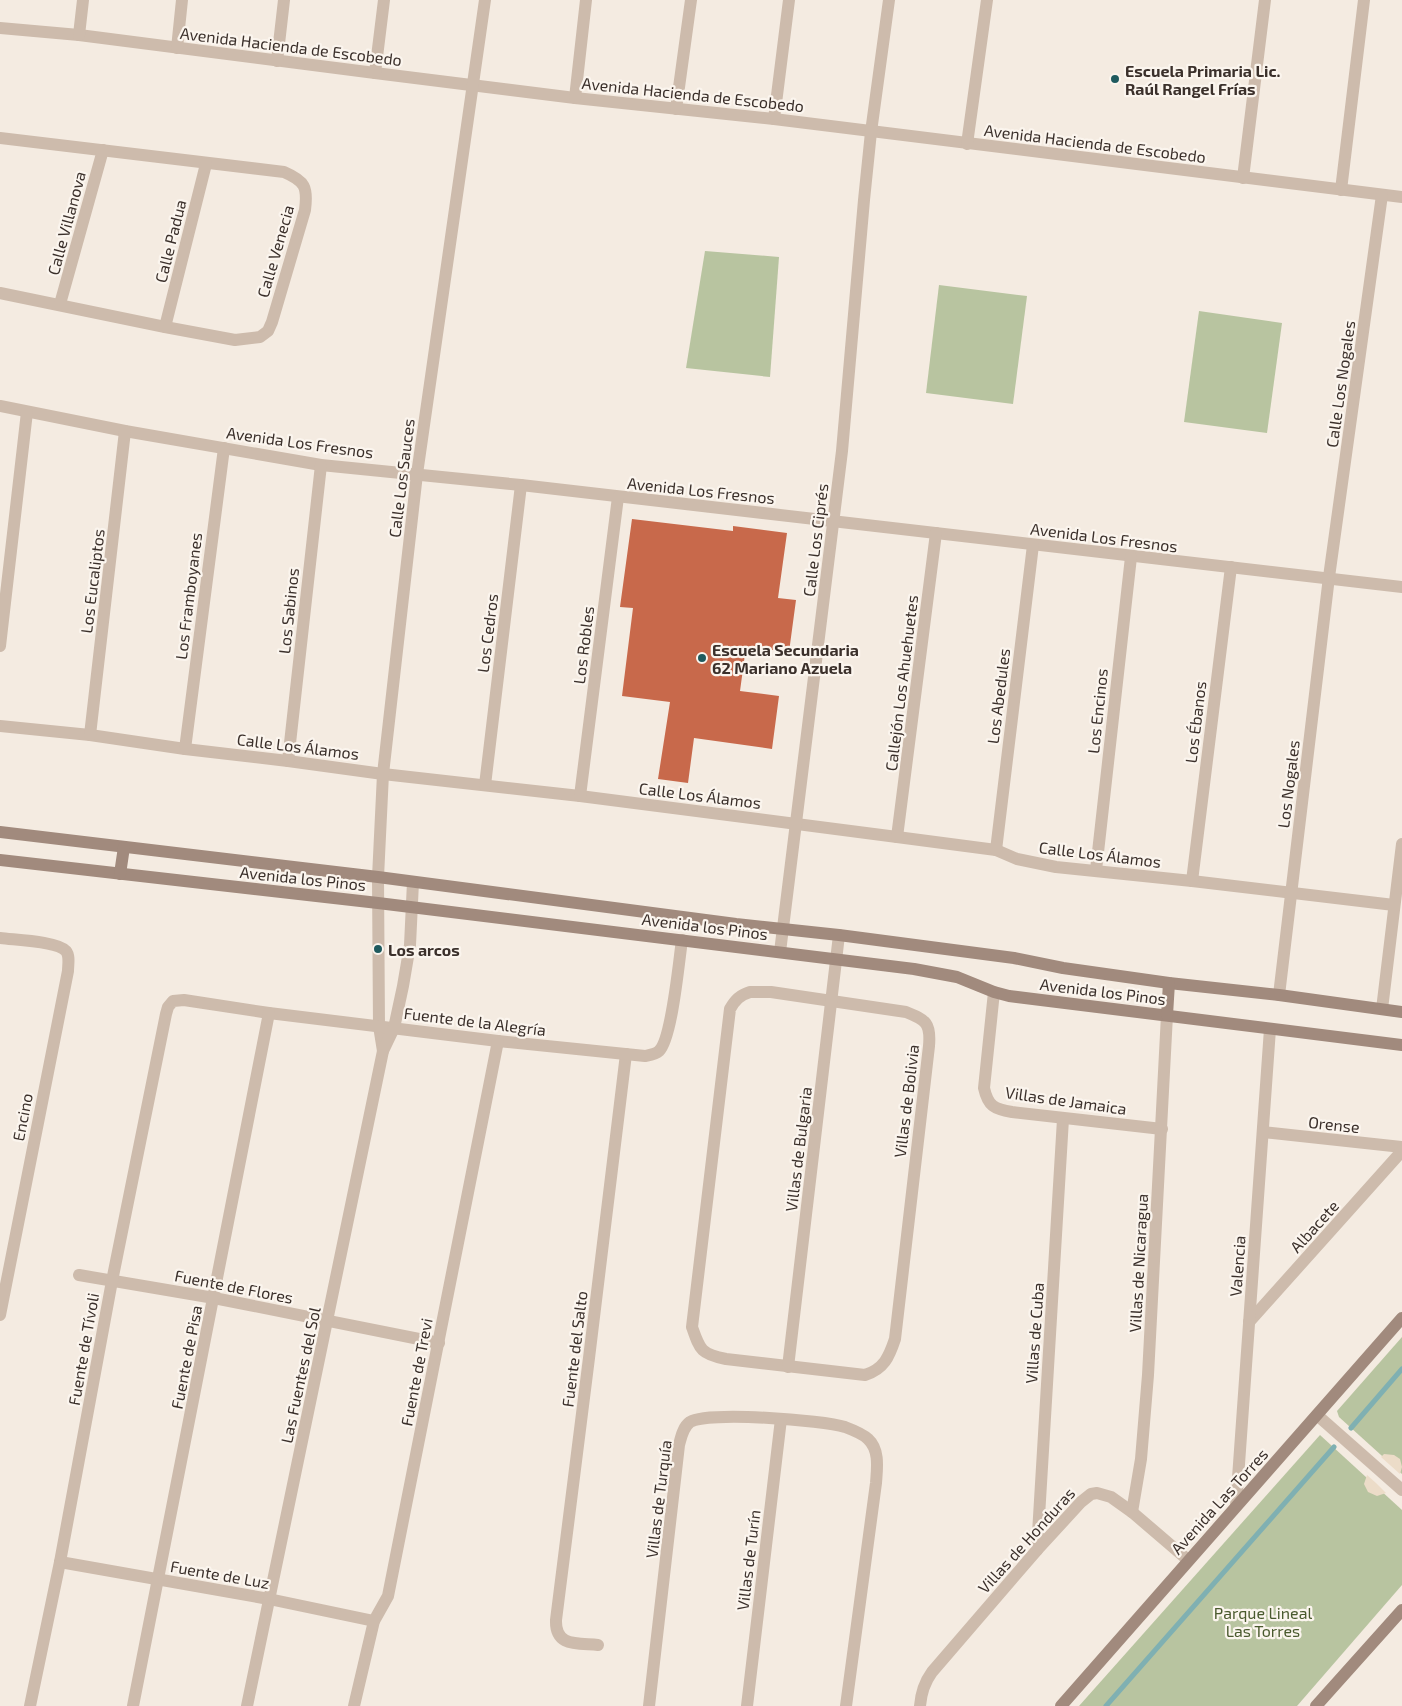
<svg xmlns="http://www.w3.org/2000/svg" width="1402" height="1706" viewBox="0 0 1402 1706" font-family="'Exo 2',sans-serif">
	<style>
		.green { fill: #b8c4a0 }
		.plaza { fill: #ecdcc8 }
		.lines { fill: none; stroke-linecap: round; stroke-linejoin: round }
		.stream { stroke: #7fb0b2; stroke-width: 5 }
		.building { fill: #c8694b }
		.street { stroke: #cdbbac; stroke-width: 12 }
		.secondary { stroke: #a18a7d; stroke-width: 12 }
		.poi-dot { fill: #1f5a5e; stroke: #fbf5ee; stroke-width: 2 }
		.labels { text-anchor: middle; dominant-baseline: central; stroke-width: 4.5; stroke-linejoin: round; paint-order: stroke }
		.street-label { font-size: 16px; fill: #3b302b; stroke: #fbf5ee }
		.poi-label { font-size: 16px; font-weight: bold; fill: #3b302b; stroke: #fbf5ee; text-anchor: start }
		.park-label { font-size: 16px; fill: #4a5a2e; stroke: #fbf5ee }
	</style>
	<rect width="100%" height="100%" fill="#f4ebe1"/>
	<!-- green -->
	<g class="green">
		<polygon points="705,251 779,257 770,377 686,368"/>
		<polygon points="939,285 1027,296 1013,404 926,393"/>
		<polygon points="1199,311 1282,323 1267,433 1184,422"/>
		<polygon points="1402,1337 1402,1474 1339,1417 1337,1411"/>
		<polygon points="1320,1435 1402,1510 1402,1585 1297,1706 1079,1706"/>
	</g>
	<!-- plaza -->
	<g class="plaza">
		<polygon points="1384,1454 1394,1455 1400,1459 1402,1467 1400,1474 1381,1457"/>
		<polygon points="1367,1475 1376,1483 1386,1493 1377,1496 1368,1492 1364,1484"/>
	</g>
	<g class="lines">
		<!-- stream -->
		<g class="stream">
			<polyline points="1351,1428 1402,1369"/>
			<polyline points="1106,1706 1334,1447"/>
		</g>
	</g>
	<!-- building -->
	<polygon class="building" points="632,519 733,531 733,526 787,533 778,598 796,600 789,652 746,647 740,691 779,696 772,749 694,738 688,783 658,779 670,702 622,696 633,608 620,607"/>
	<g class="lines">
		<!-- street -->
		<g class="street">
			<polyline points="0,28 79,35 375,73 575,98 774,119 1402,197"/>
			<polyline points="79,35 83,0"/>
			<polyline points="177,48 182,0"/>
			<polyline points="277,61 284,0"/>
			<polyline points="375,73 384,0"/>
			<polyline points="575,98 586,0"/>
			<polyline points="676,109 691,0"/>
			<polyline points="774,119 789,0"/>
			<path d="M0,138l284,34c21,9 24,15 21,38l-33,112 -4,9 -8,6 -25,3 -70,-13 -165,-34"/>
			<polyline points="967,144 987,0"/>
			<polyline points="1243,178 1265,0"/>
			<polyline points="1341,190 1364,0"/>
			<polyline points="60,304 103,150"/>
			<polyline points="165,327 206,164"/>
			<polyline points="0,406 125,431 321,465 521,485 1402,587"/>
			<polyline points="0,646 27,412"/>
			<polyline points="0,726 90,735 185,749 288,761 383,774 580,796 897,837 996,850 1017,859 1056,867 1192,881 1394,905"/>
			<polyline points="90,735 125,431"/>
			<polyline points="185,749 224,448"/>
			<polyline points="288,761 321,465"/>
			<polyline points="485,785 521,485"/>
			<polyline points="580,796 618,497"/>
			<polyline points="897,837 936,533"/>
			<polyline points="996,850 1033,545"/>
			<polyline points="1096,870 1131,557"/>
			<polyline points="1192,881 1231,567"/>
			<path d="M0,938c14,2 57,3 66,13 4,5 2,14 2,20l-68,344"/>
			<polyline points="780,952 842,451 864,200 871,132 889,0"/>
			<path d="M750,992h21l135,20c20,8 25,11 23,34l-34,293c-6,18 -11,30 -30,36l-139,-16c-25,-5 -26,-9 -34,-32l38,-318c5,-9 10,-14 20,-17z"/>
			<path d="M994,992l-10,96c4,18 10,21 28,24l150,17"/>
			<polyline points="1279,995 1329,577 1382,195"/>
			<polyline points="1382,1009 1402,844"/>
			<polyline points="383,1051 379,1026 378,877 383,774 417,474 485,0"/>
			<polyline points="1263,1132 1402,1147"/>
			<polyline points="79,1275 214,1298 439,1343"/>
			<polyline points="1249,1322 1402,1151"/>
			<polyline points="788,1367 839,935"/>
			<polyline points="1317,1415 1402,1490"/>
			<polyline points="1236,1506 1270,1029"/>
			<polyline points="1132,1512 1141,1459 1148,1375 1167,1015"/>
			<polyline points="1037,1550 1063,1119"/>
			<polyline points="60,1562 269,1599 374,1621"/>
			<path d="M598,1645c-21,-2 -43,2 -42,-25l33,-262 37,-304"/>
			<path d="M30,1706l30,-144 52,-281 54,-267 2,-7 5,-6 11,-1 85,13 229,28 147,15c5,-1 11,-2 14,-5 13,-12 20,-91 23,-111"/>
			<polyline points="133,1706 269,1013"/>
			<polyline points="247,1706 383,1051 394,1028 403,986 410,945 413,882"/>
			<polyline points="354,1706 374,1621 388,1596 498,1041"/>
			<path d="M649,1706l30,-261c2,-8 4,-18 11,-23 17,-11 133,-2 155,5 8,3 18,7 23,12 12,11 9,30 8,44l-30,223"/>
			<polyline points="747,1706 781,1419"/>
			<path d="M920,1706c1,-13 4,-23 12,-34l105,-122 44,-48 10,-8 6,-1 14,4 21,15 56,48"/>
		</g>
		<!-- secondary -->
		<g class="secondary">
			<polyline points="0,832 378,877 736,924 839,935 1014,958 1063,968 1169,983 1279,995 1402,1012"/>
			<polyline points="0,860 378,903 914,969 957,977 994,992 1009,996 1402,1045"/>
			<polyline points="120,874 124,847"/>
			<polyline points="1167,1015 1169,983"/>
			<polyline points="1061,1706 1402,1318"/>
			<polyline points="1316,1706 1402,1610"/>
		</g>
	</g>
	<!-- markers -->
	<g class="poi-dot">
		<circle cx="1115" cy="79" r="5"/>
		<circle cx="702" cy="658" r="5"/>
		<circle cx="378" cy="949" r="5"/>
	</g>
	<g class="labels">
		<!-- street labels -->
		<g class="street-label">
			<text transform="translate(291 46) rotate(7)">Avenida Hacienda de Escobedo</text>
			<text transform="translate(693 94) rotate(6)">Avenida Hacienda de Escobedo</text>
			<text transform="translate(1095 143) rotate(7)">Avenida Hacienda de Escobedo</text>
			<text transform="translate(66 223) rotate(-75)">Calle Villanova</text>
			<text transform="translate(170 241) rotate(-76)">Calle Padua</text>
			<text transform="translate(275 251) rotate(-74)">Calle Venecia</text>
			<text transform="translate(1340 384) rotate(-82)">Calle Los Nogales</text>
			<text transform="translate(300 442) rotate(8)">Avenida Los Fresnos</text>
			<text transform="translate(401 478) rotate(-83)">Calle Los Sauces</text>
			<text transform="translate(701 490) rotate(6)">Avenida Los Fresnos</text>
			<text transform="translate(1104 537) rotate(7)">Avenida Los Fresnos</text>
			<text transform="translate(815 540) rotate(-83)">Calle Los Ciprés</text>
			<text transform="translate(92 581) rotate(-83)">Los Eucaliptos</text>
			<text transform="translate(188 596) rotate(-83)">Los Framboyanes</text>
			<text transform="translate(288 611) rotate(-84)">Los Sabinos</text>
			<text transform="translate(487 633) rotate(-83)">Los Cedros</text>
			<text transform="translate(583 645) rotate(-83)">Los Robles</text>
			<text transform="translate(901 683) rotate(-83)">Callejón Los Ahuehuetes</text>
			<text transform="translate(998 696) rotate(-83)">Los Abedules</text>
			<text transform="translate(1097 711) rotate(-84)">Los Encinos</text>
			<text transform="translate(1195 722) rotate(-83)">Los Ébanos</text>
			<text transform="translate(298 746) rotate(7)">Calle Los Álamos</text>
			<text transform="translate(1288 784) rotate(-83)">Los Nogales</text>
			<text transform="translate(700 795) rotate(7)">Calle Los Álamos</text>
			<text transform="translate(1100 854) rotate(7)">Calle Los Álamos</text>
			<text transform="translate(303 878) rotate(6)">Avenida los Pinos</text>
			<text transform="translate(705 926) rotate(7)">Avenida los Pinos</text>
			<text transform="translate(1103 991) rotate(7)">Avenida los Pinos</text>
			<text transform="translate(475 1021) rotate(7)">Fuente de la Alegría</text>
			<text transform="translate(1066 1100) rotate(8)">Villas de Jamaica</text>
			<text transform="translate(906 1101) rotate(-83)">Villas de Bolivia</text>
			<text transform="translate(22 1117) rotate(-79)">Encino</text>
			<text transform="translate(1334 1124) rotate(6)">Orense</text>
			<text transform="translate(798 1149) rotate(-83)">Villas de Bulgaria</text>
			<text transform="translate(1314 1226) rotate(-48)">Albacete</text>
			<text transform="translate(1138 1263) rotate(-87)">Villas de Nicaragua</text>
			<text transform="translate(1237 1266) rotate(-86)">Valencia</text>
			<text transform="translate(234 1286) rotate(11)">Fuente de Flores</text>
			<text transform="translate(1034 1333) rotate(-86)">Villas de Cuba</text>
			<text transform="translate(83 1349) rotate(-80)">Fuente de Tívoli</text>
			<text transform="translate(574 1349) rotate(-83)">Fuente del Salto</text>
			<text transform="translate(186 1357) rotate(-79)">Fuente de Pisa</text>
			<text transform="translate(416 1372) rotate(-79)">Fuente de Trevi</text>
			<text transform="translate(300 1375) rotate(-78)">Las Fuentes del Sol</text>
			<text transform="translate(658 1499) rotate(-83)">Villas de Turquía</text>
			<text transform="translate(1219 1501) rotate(-48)">Avenida Las Torres</text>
			<text transform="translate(1026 1540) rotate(-48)">Villas de Honduras</text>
			<text transform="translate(748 1560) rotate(-83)">Villas de Turín</text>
			<text transform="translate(220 1574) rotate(10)">Fuente de Luz</text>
		</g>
		<!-- poi labels -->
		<g class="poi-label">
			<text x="1125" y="70">Escuela Primaria Lic.<tspan x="1125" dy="18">Raúl Rangel Frías</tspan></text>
			<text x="712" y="649">Escuela Secundaria<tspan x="712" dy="18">62 Mariano Azuela</tspan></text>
			<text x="388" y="949">Los arcos</text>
		</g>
		<!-- park labels -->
		<g class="park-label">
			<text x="1263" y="1612">Parque Lineal<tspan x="1263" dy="18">Las Torres</tspan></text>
		</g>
	</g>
</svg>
